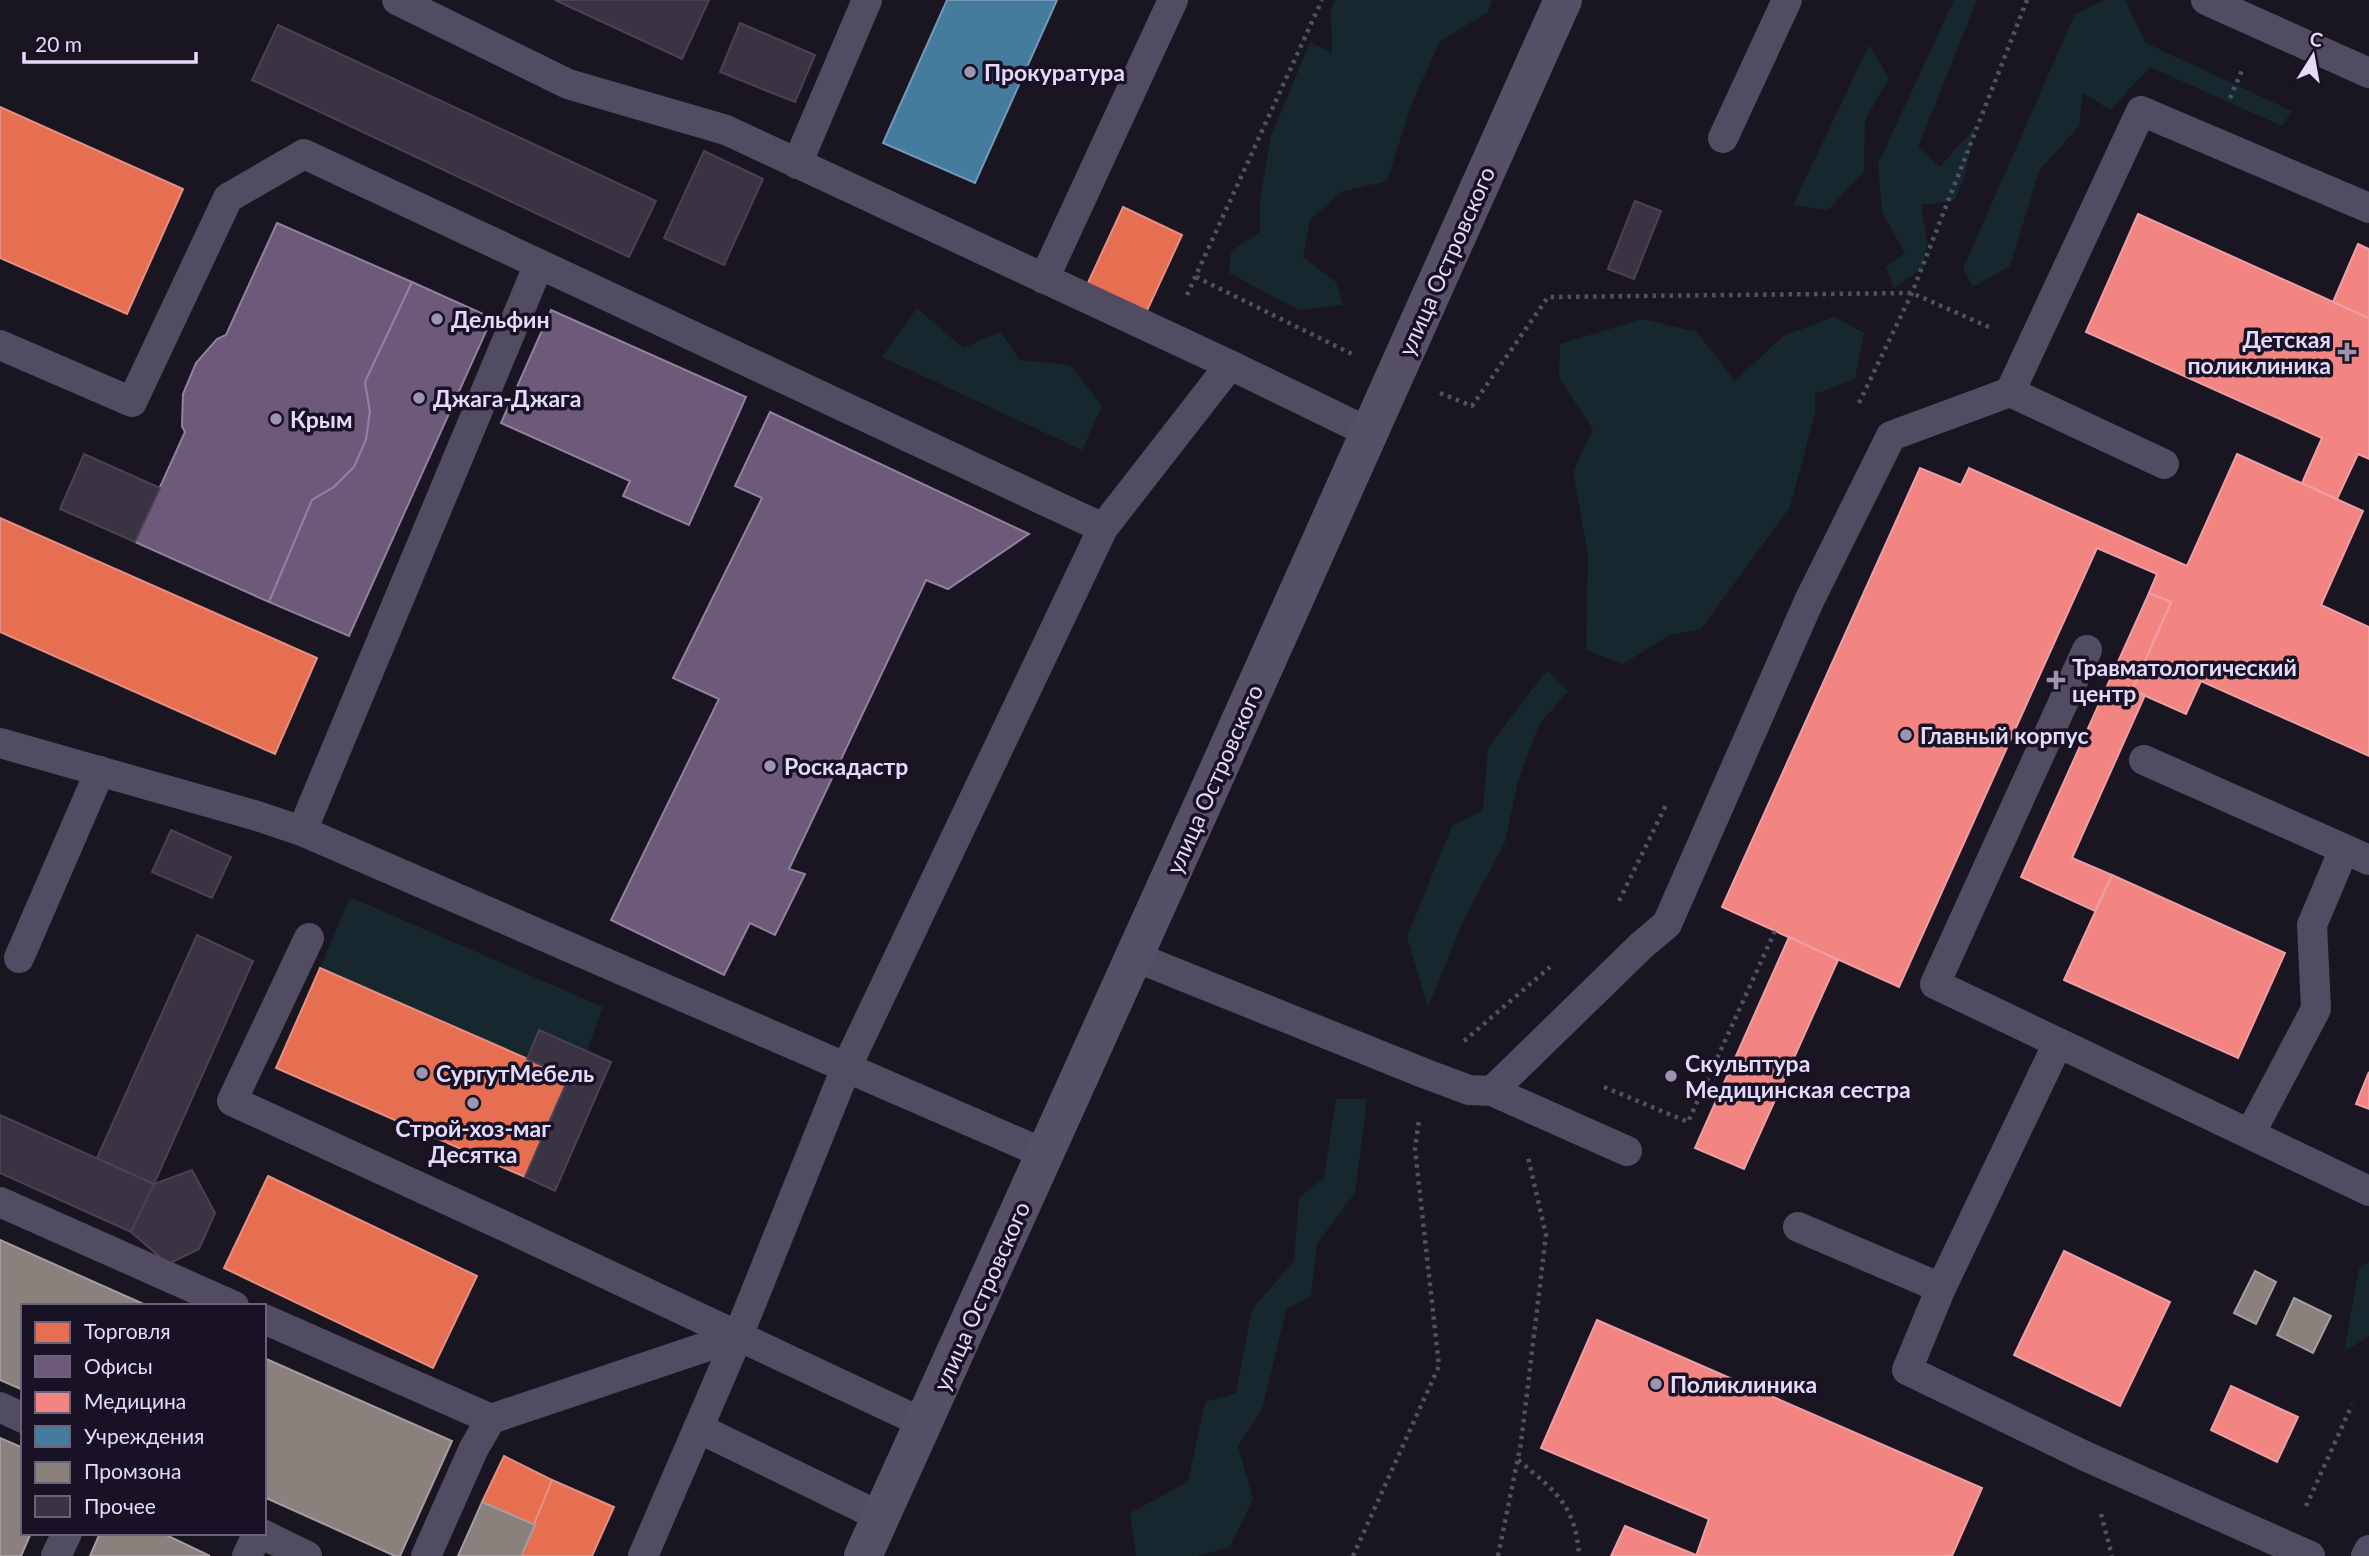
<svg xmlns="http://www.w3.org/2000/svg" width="2369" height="1556" viewBox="0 0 2369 1556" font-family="Lato,sans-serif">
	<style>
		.green { fill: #16272d }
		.shops { fill: #e76f51; stroke: #e68f84; stroke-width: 2 }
		.offices { fill: #6d597a; stroke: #9180a1; stroke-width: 2 }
		.health { fill: #f28482; stroke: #ee9ea6; stroke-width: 2 }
		.public { fill: #457b9d; stroke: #7598b9; stroke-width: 2 }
		.industry { fill: #8a817c; stroke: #a59ca2; stroke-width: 2 }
		.building { fill: #3a3442; stroke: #484254; stroke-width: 2 }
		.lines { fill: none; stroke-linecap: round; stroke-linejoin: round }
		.path { stroke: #4d5362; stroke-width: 4.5; stroke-dasharray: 3.5 5; stroke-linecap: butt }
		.service { stroke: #514c61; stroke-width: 30 }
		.secondary { stroke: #565067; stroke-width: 38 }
		.poi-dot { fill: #9d95af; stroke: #191225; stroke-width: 2.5 }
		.labels { text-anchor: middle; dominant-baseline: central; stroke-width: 7; stroke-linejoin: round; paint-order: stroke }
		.poi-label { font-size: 23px; font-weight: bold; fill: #e4dafb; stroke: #191225; text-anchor: start }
		.street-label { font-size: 23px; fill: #e4dafb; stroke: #191225 }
	</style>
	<rect width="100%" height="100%" fill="#1a1621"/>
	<!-- green -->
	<g class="green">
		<polygon points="1335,0 1492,0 1488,12 1440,41 1412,103 1387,181 1341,192 1310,220 1303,257 1336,282 1343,305 1299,310 1229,273 1231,251 1260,232 1260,199 1271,136 1310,42 1332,53 1331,10"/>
		<polygon points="1954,0 1977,0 1918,147 1940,167 1975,127 1964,178 1954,201 1921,205 1927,241 1923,268 1894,288 1886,267 1905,253 1882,212 1878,164"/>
		<polygon points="2105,0 2125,0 2146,43 2292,111 2282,126 2150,67 2110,110 2083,93 2079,126 2039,171 2010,266 1973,287 1963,269 2075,14"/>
		<polygon points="1869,45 1889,78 1865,120 1864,171 1828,210 1793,205"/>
		<polygon points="917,308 963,348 1000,332 1020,360 1070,365 1102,406 1082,450 882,357"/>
		<polygon points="1834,317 1864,333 1855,379 1815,394 1815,413 1790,507 1701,629 1670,635 1623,664 1586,650 1588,554 1573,472 1593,429 1559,378 1560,344 1642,319 1697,332 1735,381 1783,336"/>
		<polygon points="1547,670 1568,691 1539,725 1518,781 1505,842 1463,921 1428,1008 1407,937 1452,826 1483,810 1488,748"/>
		<polygon points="350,897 603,1007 587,1051 539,1030 527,1059 320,968"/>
		<polygon points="1336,1099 1367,1099 1355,1193 1317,1244 1311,1296 1286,1310 1262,1410 1238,1446 1253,1499 1230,1547 1197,1556 1136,1556 1130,1513 1188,1482 1205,1402 1236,1393 1252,1309 1294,1261 1299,1198 1324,1178"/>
		<polygon points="2369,1261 2369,1336 2344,1352 2359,1269"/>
	</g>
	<!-- shops -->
	<g class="shops">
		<polygon points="0,107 183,189 127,314 0,258"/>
		<polygon points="1123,207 1182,235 1145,315 1086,287"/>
		<polygon points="0,518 317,658 275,754 0,632"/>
		<polygon points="320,968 569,1077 525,1177 276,1068"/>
		<polygon points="268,1176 477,1276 433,1368 224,1268"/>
		<polygon points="504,1456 552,1480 535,1525 482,1502"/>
		<polygon points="552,1480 614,1507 592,1556 521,1556"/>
	</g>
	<!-- offices -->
	<g class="offices">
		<polygon points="277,223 412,282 365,382 370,412 366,440 354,467 334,487 312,500 269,602 135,542 185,432 182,426 183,394 196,363 217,339 226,335"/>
		<polygon points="412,282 492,318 349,636 269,602 312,500 334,487 354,467 366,440 370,412 365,382"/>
		<polygon points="551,310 746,397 689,525 623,496 630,481 501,423"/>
		<polygon points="770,412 1029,534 948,589 926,580 789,869 805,874 775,935 750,923 724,975 611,920 719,699 673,678 762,498 735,486"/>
	</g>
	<!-- health -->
	<g class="health">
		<polygon points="2138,214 2369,318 2369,459 2358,454 2337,499 2302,483 2322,438 2086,332"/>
		<polygon points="2358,244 2369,249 2369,318 2333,302"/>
		<polygon points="2237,454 2363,511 2321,605 2369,627 2369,756 2201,681 2186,714 2132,690 2171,602 2149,593 2157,574 2097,548 1899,987 1722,907 1920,468 1961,485 1969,468 2187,566"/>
		<polygon points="2149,593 2171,602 2132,690 2145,695 2072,858 2112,875 2095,911 2021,877"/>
		<polygon points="2112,875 2285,953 2238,1058 2064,980"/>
		<polygon points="1789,937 1838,960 1744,1169 1695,1148"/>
		<polygon points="2369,1072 2369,1109 2356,1104"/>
		<polygon points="2064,1251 2170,1302 2120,1406 2014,1355"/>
		<polygon points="1597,1320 1982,1488 1952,1556 1696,1556 1709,1519 1541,1448"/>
		<polygon points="2231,1386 2298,1417 2277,1462 2211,1430"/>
		<polygon points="1625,1526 1696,1555 1696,1556 1611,1556"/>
	</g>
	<!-- public -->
	<polygon class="public" points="947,0 1057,0 975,183 883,143"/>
	<!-- industry -->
	<g class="industry">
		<polygon points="0,1240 148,1306 23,1306 23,1390 0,1380"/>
		<polygon points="2255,1271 2276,1282 2256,1324 2234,1313"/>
		<polygon points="2294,1298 2331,1316 2313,1353 2277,1335"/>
		<polygon points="264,1358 452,1441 400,1556 395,1556 264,1497"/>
		<polygon points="0,1438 23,1448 23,1533 31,1533 21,1556 0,1556"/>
		<polygon points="482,1502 535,1525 521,1556 458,1556"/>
		<polygon points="100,1533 162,1533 210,1556 90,1556"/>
	</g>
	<!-- building -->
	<g class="building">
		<polygon points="555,0 709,0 682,59"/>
		<polygon points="740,23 815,55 795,102 720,72"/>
		<polygon points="278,25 656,201 629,257 252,80"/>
		<polygon points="704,151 763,179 724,265 664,238"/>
		<polygon points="1635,201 1661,211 1634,279 1608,269"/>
		<polygon points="84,454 160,488 135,542 60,509"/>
		<polygon points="171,830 231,857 212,898 152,872"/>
		<polygon points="197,935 253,961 154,1184 97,1158"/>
		<polygon points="539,1030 611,1062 555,1191 525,1177 569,1077 527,1059"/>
		<polygon points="0,1115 154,1184 131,1232 0,1173"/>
		<polygon points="192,1170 215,1213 199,1249 168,1264 131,1232 154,1184"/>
	</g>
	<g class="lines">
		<!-- path -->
		<g class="path">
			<polyline points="2230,98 2243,68"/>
			<polyline points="1196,277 1352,354"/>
			<polyline points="1187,295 1322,0"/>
			<polyline points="1440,393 1472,406 1548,297 1912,293 1991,328"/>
			<polyline points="1859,403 1912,293 2027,0"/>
			<polyline points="1619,901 1666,805"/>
			<polyline points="1464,1041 1550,967"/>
			<polyline points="1604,1087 1688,1122 1775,931"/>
			<path d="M1518,1460c37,31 58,45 61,96"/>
			<polyline points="2306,1506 2352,1405"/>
			<polyline points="2101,1514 2112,1556"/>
			<polyline points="1353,1556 1439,1366 1415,1149 1419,1120"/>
			<polyline points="1498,1556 1521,1443 1546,1235 1528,1157"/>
		</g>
		<!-- service -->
		<g class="service">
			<polyline points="397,0 568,84 726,130 1230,365 1368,432"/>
			<polyline points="2206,0 2369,73"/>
			<polyline points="1723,138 1787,0"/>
			<polyline points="797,164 867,0"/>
			<polyline points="1044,279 1173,0"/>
			<polyline points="0,345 132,402 228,198 304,154 1103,528"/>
			<polyline points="2164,464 2010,392 2141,111 2369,208"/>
			<polyline points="2087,650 1935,984 2369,1191"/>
			<polyline points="0,743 254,815 302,831 1045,1154"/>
			<polyline points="2144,760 2369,860"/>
			<polyline points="302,831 539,264"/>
			<polyline points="309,938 232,1101 502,1225 923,1423"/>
			<polyline points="1133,956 1426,1074 1469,1090 1492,1091 1627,1151"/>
			<polyline points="19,958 100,771"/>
			<polyline points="1492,1091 1642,945 1667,924 1809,601 1891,436 2010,392"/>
			<polyline points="2250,1134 2316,1009 2312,925 2344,849"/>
			<polyline points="0,1202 234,1306"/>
			<polyline points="1798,1227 1941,1288 2058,1043"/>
			<polyline points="1941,1288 1907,1370 2085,1456 2310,1556"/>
			<polyline points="264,1319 491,1419"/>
			<polyline points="0,1407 23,1418"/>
			<polyline points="698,1428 881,1517"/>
			<polyline points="260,1533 307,1556"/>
			<polyline points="56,1556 67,1533"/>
			<polyline points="247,1556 258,1533"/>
			<polyline points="426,1556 474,1448 491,1419 738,1336"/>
			<polyline points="643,1556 738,1336 846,1068 1103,528 1230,365"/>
			<polyline points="2366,1556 2369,1550"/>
		</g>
		<!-- secondary -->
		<polyline class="secondary" points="863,1556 1206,797 1563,0"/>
	</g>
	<!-- markers -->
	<g class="poi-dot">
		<circle cx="970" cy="72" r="7"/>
		<circle cx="437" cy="319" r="7"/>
		<path d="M2343.5 341.5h7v7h7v7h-7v7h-7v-7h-7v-7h7z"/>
		<circle cx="419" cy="398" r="7"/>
		<circle cx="276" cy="419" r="7"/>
		<path d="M2052.5 669.5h7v7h7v7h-7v7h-7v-7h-7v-7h7z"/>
		<circle cx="1906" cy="735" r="7"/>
		<circle cx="770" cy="766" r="7"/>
		<circle cx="422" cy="1073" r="7"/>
		<circle cx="1671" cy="1076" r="7"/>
		<circle cx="473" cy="1103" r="7"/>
		<circle cx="1656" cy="1384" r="7"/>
	</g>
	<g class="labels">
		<!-- poi labels -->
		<g class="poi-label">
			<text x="984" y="72">Прокуратура</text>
			<text x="451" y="319">Дельфин</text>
			<text x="2331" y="339" text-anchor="end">Детская<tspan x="2331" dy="26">поликлиника</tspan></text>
			<text x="433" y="398">Джага-Джага</text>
			<text x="290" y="419">Крым</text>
			<text x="2072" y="667">Травматологический<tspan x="2072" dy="26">центр</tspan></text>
			<text x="1920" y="735">Главный корпус</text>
			<text x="784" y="766">Роскадастр</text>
			<text x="1685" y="1063">Скульптура<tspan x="1685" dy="26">Медицинская сестра</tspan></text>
			<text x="436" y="1073">СургутМебель</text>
			<text x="473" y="1128" text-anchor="middle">Строй-хоз-маг<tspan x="473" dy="26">Десятка</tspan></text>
			<text x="1670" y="1384">Поликлиника</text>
		</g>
		<!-- street labels -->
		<g class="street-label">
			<text transform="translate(1446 261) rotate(-66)">улица Островского</text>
			<text transform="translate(1214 779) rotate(-66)">улица Островского</text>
			<text transform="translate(981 1296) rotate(-66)">улица Островского</text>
		</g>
	</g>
	<!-- legend -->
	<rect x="21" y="1304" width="245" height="231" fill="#191225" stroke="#6a627b" stroke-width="2"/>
	<rect x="35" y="1322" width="35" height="21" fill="#e76f51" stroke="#6a627b" stroke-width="2"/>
	<text x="84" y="1339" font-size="21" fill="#e4dafb">Торговля</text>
	<rect x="35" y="1356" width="35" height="21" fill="#6d597a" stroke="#6a627b" stroke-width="2"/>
	<text x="84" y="1374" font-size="21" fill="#e4dafb">Офисы</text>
	<rect x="35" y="1392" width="35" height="21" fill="#f28482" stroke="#6a627b" stroke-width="2"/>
	<text x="84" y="1409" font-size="21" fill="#e4dafb">Медицина</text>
	<rect x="35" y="1426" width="35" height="21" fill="#457b9d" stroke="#6a627b" stroke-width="2"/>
	<text x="84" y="1444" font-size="21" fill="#e4dafb">Учреждения</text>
	<rect x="35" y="1462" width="35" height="21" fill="#8a817c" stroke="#6a627b" stroke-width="2"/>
	<text x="84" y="1479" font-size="21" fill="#e4dafb">Промзона</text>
	<rect x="35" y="1496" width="35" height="21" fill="#3a3442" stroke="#6a627b" stroke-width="2"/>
	<text x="84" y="1514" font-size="21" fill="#e4dafb">Прочее</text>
	<!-- north arrow -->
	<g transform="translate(2313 56) rotate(11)" stroke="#191225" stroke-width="5" paint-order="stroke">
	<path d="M0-5L12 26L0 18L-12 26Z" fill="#e4dafb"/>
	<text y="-10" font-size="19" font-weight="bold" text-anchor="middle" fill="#e4dafb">С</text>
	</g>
	<!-- scale -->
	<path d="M24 52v10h172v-10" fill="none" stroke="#e4dafb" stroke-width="3.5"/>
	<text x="35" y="52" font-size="21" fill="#e4dafb" stroke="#191225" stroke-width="5" paint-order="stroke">20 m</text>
</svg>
